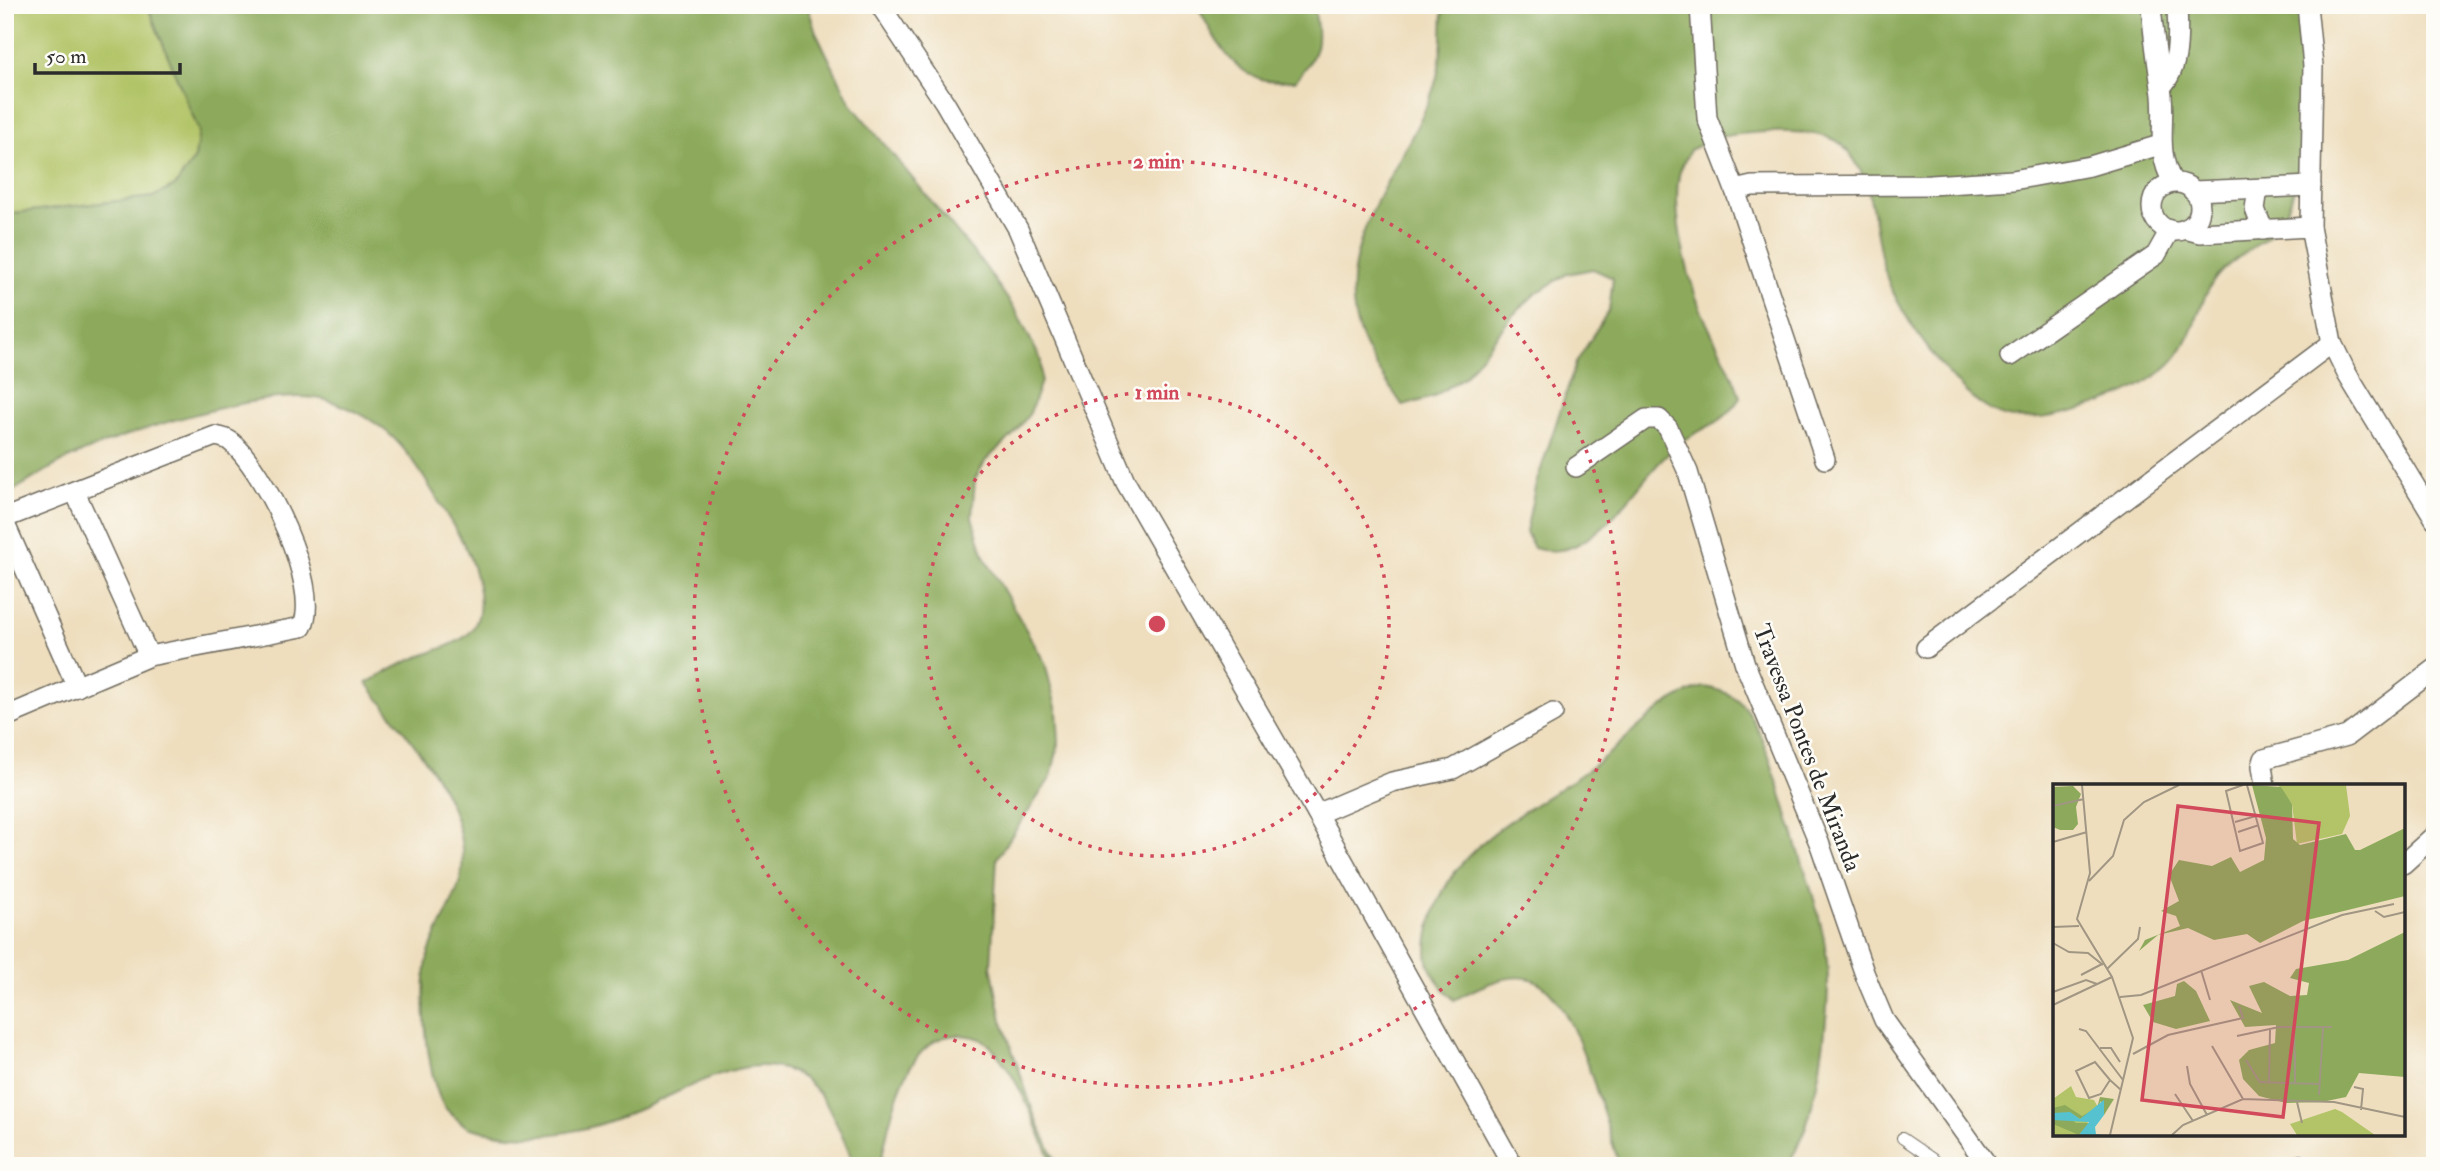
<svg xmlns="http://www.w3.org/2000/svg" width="2440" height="1171" viewBox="0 0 2440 1171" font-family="'IM FELL Double Pica',serif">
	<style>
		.green { fill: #b2c467; stroke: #6e7849; stroke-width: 2 }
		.forest { fill: #8daa5c; stroke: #5c6a44; stroke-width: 2 }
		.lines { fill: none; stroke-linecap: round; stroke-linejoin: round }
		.lane-casing { stroke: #6f6a5e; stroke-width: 12 }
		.street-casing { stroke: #6f6a5e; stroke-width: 22 }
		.lane { stroke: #fff; stroke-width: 10 }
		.street { stroke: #fff; stroke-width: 19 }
		.ring { fill: none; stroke: #d1495b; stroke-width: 3.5; stroke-dasharray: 3.5 7 }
		.labels { text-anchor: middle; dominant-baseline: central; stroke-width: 5; stroke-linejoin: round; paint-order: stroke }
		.street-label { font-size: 24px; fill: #2b2b2b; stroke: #fdfcf7 }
		.inset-road { fill: none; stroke: #a09683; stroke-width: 2 }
		.view { fill: #d1495b; fill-opacity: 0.15; stroke: #d1495b; stroke-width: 3.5 }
		.inset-edge { fill: none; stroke: #2b2b2b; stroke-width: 3.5 }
		.centre { fill: #d1495b; stroke: #fdfcf7; stroke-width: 3.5 }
		.ring-label { font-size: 21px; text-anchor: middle; font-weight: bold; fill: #d1495b; stroke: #fdfcf7; stroke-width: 5; stroke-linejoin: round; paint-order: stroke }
	</style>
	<rect width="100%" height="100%" fill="#fdfcf7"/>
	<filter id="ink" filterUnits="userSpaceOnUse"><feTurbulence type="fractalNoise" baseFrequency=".0143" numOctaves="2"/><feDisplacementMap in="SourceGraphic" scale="14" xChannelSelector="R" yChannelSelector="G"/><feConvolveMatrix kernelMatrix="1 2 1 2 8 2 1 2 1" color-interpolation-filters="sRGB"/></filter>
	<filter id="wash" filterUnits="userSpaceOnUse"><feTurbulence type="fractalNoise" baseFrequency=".00686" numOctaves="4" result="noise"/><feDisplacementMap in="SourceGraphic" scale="28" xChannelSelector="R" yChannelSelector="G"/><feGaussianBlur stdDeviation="1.57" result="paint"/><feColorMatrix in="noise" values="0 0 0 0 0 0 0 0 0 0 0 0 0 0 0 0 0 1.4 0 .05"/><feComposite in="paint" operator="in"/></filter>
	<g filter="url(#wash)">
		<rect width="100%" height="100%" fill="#eedebe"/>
		<!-- green -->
		<polygon class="green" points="5,5 147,5 199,131 195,158 175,186 153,197 5,214"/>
		<!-- forest -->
		<g class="forest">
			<path d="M147,5h660l9,27 35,72 133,161 32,46 25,49v21l-11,32 -16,21 -28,26 -11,19 -3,38 12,39 61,107 12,48 2,31 -8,35 -54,81 -6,108 11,54 32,94 24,52h-4c-18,-39 -33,-86 -62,-118 -9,-11 -20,-12 -33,-13 -57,0 -69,88 -79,131h-25c-14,-30 -27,-76 -59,-92 -85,-42 -175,97 -329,53 -7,-6 -18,-13 -23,-21 -18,-27 -26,-125 -14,-156 17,-46 42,-64 29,-119 -13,-55 -59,-103 -92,-148 12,-6 24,-14 37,-20 16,-8 58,-19 67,-32 20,-25 1,-75 -14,-99 -19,-30 -43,-78 -70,-100 -17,-14 -40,-26 -61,-32 -57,-15 -213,35 -266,63 -19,10 -37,22 -55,33v-282l148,-17 22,-11 20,-28 4,-27z"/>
			<path d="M1197,5h117c6,39 6,47 -19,76 -11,-1 -24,1 -34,-2 -32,-9 -50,-47 -64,-74z"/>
			<path d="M1443,5h873c-6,58 -7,156 -30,207 -14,33 -54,41 -73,70 -18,28 -19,60 -45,84 -32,30 -112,57 -155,52 -20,-2 -41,-19 -54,-33 -26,-27 -52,-63 -68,-97 -21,-47 -10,-107 -50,-144 -20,-18 -102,-13 -127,-5 -8,3 -16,7 -24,11 -4,8 -9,17 -11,25 -8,43 11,115 30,153 11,24 24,43 31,69 -14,27 -35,28 -58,45 -38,28 -60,78 -102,101 -14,8 -31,10 -46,5l-8,-16 9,-45 41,-124 33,-53 4,-32 -20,-9 -26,5 -32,20 -22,21 -48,61 -32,21 -30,9c-18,-27 -41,-56 -48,-89 -17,-86 55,-157 80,-233 8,-26 7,-52 8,-79z"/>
			<path d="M1704,687c17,3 30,7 41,21 21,26 37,92 48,124 12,42 30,85 34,129 5,46 -10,171 -42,205h-165c-16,-42 -43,-173 -89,-187 -25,-7 -56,10 -77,21 -27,-29 -33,-41 -22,-80 21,-79 100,-109 161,-154 37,-27 65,-67 111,-79z"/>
		</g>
	</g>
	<g filter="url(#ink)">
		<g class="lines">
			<!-- lane casing -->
			<g class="lane-casing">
				<g id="lane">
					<polyline points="1902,1138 1943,1166"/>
					<polyline points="2123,1166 2125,1164"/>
					<polyline points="2299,1166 2300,1160"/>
				</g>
			</g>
			<!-- street casing -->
			<g class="street-casing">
				<g id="street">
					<polyline points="880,5 945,103 1018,229 1126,483 1317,814 1513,1166"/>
					<polyline points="1700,5 1707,118 1735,190 1825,459"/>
					<path d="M2151,5c2,28 6,55 10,82 6,34 -7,63 12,95"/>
					<polyline points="2307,5 2313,66 2310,227 2332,343 2347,374 2435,519"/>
					<path d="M2161,87c20,-20 17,-55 16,-82"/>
					<circle cx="2176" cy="207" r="24"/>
					<polyline points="2258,189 2255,209 2263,230"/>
					<polyline points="1735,190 1752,186 1930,185 2013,180 2090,166 2160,145"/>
					<polyline points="2193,191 2311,186"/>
					<polyline points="2185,229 2200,233 2310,227"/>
					<polyline points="2010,356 2156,255 2170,230"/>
					<polyline points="1576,467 1646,419 1659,419 1668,428 1688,472 1745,664 1820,845 1865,975 1884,1020 1988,1166"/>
					<polyline points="75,492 149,656"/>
					<path d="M5,518l210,-82c5,1 11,2 15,5 33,26 93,147 72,186l-153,29 -144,61"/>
					<polyline points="5,524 77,687"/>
					<polyline points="1926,648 2332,343"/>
					<polyline points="2265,786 2262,766 2264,759 2347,736 2435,669"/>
					<polyline points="1317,814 1392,782 1453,769 1553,713"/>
					<polyline points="2403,864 2435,835"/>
				</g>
			</g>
			<!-- lane -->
			<use href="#lane" class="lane"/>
			<!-- street -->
			<use href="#street" class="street"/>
		</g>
	</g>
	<!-- distance rings -->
	<g class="ring">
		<circle cx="1157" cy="624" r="232"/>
		<circle cx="1157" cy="624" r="463"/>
	</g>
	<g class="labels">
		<!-- street labels -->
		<g class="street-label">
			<text transform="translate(1807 748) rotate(69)">Travessa Pontes de Miranda</text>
		</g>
	</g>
	<!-- overview -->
	<g transform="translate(2053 784)">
		<rect width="352" height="352" fill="#eedebe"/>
		<path d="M225,1h68l4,31 -8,18 -45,10 -5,-40zM18,302l5,11 18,3 5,9 -22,26h-24v-36zM282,325l7,3 33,23h-78l-7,-11z" fill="#b2c467"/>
		<path d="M199,1l29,2 11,17 1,35 7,6 46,-11 9,16h5l45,-22v68l-102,25 -43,22 -13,-9 -33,6 -26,-12 -30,7 -19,16 6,-11 35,-14 -4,-10 -15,-5 18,-10 -10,-26 10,-15 33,6 19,-9 9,15 24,-12 2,-22zM20,2l8,8 -5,13 2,17 -5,6h-13l-7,-3v-40zM352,148v145l-46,-4 -13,24 -24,5 -36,1 -27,-7 -16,-17 -4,-19 10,-10 26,-7 1,-18 -31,2 -15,-27 32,13 -13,-27 15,-4 26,14 17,-1 2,-12 -19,-5 6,-9 52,-9zM131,197l12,10 14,30 -34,8 -23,-7 -10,-17 32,-9 2,-12zM47,313l14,2 -10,16 -3,-14 -5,9 -16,9 -9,-6h-18v-5l12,-3 17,11 15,-8zM18,335l5,4h14l-11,12 -26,-11v-4z" fill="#8daa5c"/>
		<path d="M51,316v15l-9,12 1,7 7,1h-24l10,-13 -36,-2v-7l17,-1 10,7z" fill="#56c2d0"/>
		<path class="inset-road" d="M29,1l8,88 -13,46 35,58 21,61 -23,97M190,1l-17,6 14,60 23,-8 -16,-58M0,22l31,-7M182,38l21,-6M185,48l21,-7M0,58l34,-10M36,97l24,-25 11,-36 20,-18 35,-17M322,127l9,6 21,-5M0,143l26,-1M0,159l16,9 19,1 15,12M54,185l31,-30 2,-12M148,186l9,30M28,191l21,-11M0,208l33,-12 11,4M67,213l21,-2 201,-80 52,-11M0,221l59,-28M241,244l1,45M26,245l7,2 37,49M184,252l42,-9h53M159,262l31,53M47,264h11l9,14M80,270l35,-19 75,-17 -4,-12M193,276l13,21M134,282l3,18 17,31M57,296l-15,-18 -19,9 13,27 12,-4 9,-14 11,10M216,297l1,-51M212,298h-6l61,2M242,299v-30M301,303l9,2 -2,21M122,310l18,27M266,311l4,-67M244,318l5,21M119,351l11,-10 60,-26 91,3 71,15"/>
		<path class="view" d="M125,22l141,17 -36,294 -141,-17z"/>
		<rect width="352" height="352" class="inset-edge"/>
	</g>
	<circle cx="1157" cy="624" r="10" class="centre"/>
	<g class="ring-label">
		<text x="1157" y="168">2 min</text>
		<text x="1157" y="399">1 min</text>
	</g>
	<!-- margin -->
	<rect width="2440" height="1171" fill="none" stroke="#fdfcf7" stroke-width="28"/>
	<!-- scale -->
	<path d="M35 63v10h145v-10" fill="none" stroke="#2b2b2b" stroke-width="3.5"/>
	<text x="46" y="63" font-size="21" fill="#2b2b2b" stroke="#fdfcf7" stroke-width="5" paint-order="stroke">50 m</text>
</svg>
